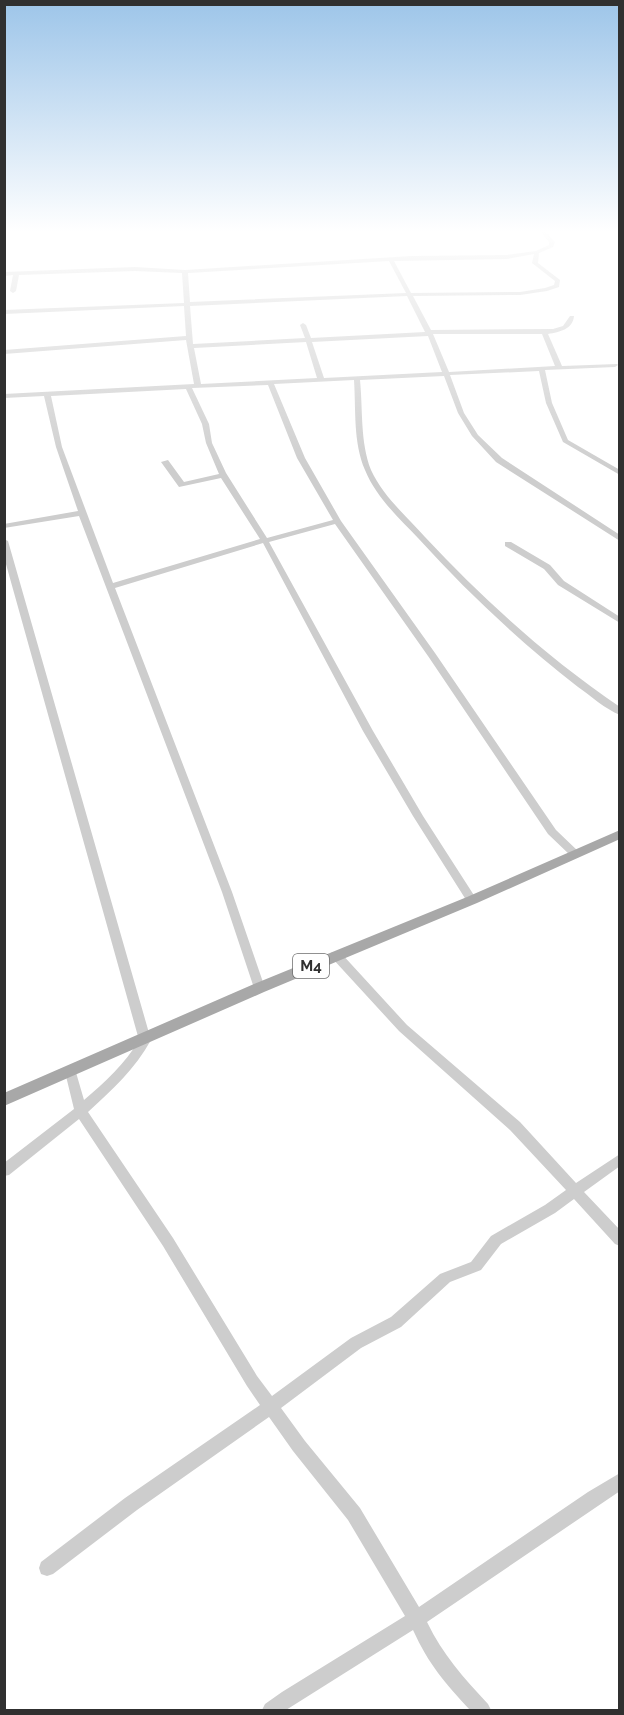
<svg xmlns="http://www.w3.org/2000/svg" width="624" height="1715" viewBox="0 0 624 1715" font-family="Raleway,sans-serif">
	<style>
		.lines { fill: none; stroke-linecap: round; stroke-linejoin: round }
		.minor { fill: #cdcdcd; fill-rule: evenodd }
		.major { fill: #a8a8a8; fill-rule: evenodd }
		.labels { text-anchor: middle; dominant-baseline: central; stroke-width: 6; stroke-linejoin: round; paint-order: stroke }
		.shield { fill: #fff; stroke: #6e6e6e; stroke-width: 1.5 }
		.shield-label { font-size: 15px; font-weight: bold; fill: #303030 }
	</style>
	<rect width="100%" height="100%" fill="#fff"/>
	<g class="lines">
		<!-- minor -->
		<g class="minor">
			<path d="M541,232h5l9,10 -2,5 -14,6 -1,10 22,17 -1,7 -12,4 -27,4 -107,1 18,34 122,-1 10,-3 7,-10h4c-1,13 -14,16 -26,18l14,32 55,-2 1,1 -3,2 -70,3 7,33 16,37 52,30v5l-57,-33 -17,-39 -7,-32 -89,4 14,38 14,22 24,23 118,77v6l-124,-79 -24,-26 -14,-23 -14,-37 -84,4c3,30 0,62 11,90 12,26 35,46 54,67 60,64 123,121 195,170v8c-15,-6 -29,-19 -42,-28 -58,-45 -111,-95 -160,-149 -20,-21 -42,-41 -53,-68 -12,-28 -9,-60 -11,-90l-80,4 31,74 36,63 94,132 121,177 23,22 1,2 -1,2h-8l-23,-22 -120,-178 -93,-132 -66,18 104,189 50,85 54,84 -1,3h-8l-55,-87 -50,-85 -100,-188 -148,45 117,304 33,96 -2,3h-8l-33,-99 -143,-376 -75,12v-4l74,-13 -22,-64 -12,-51 -40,2v-4l190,-10 -8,-44 -182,14v-4l182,-14 -2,-30 -180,8v-4l180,-7 -2,-30 -47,-2 -116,4 -3,16 -3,2 -3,-2 3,-16 -9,1v-4l131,-5 50,3 227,-14 95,-1 29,-4 13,-6v-3zM534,254l-2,9 23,18 -1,4 -9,3 -25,4 -109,1 -17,-32 113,-2zM389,261l17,32 -216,9 -2,-29zM407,296l18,36 -114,6 -5,-13 -3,-2 -3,2 5,13 -112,6 -3,-38zM433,334h109l13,32 -106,6zM428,336l14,36 -118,6 -12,-36zM306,342l11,36 -116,6 -7,-36zM268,385l29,73 36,62 -66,18 -41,-65 -14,-30 -3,-19 -17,-36zM186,389l16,35 4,19 13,31 -35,8 -16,-22 -7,2 18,25 42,-9 39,61 -147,44 -51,-136 -11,-51z"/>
			<path d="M4,539l4,2 143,499c-16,29 -39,50 -63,72l85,126 84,138 15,20 79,-58 40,-21 49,-43 31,-12 20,-26 54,-31 21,-15 -56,-60 -111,-99 -67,-73 -2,-3 2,-3h8l67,73 113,97 56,61 44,-29v12l-36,26 36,38v16l-5,-2 -41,-45 -19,14 -54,31 -20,26 -31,12 -49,45 -40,21 -80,60 24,33 55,67 59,99 169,-115 32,-19v18l-193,131c16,33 36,55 61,82l3,6h-21c-25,-27 -41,-45 -57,-80l-127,80h-24l3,-6 17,-12 123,-76 -57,-96 -55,-69 -24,-34 -132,93 -84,64 -6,2 -6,-2 -2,-6 2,-6 84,-64 135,-93 -13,-19 -84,-140 -84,-127 -70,56 -5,1v-13l70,-54 -9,-37 2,-3 4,-2 4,2 9,31c21,-18 41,-36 55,-60l-135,-483z"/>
			<polygon points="505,542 511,542 550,565 564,581 620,617 620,623 558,585 544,569 505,546"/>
		</g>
		<!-- major -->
		<polygon class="major" points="620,830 620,839 477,903 264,992 4,1106 4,1093 254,984 467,897"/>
	</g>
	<!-- sky -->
	<linearGradient id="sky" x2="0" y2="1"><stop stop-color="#9dc5e9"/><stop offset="0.49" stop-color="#fff"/><stop offset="1" stop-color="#fff" stop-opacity="0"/></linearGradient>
	<rect width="624" height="472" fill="url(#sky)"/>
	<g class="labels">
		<!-- shield labels -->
		<rect class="shield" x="293" y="954" width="36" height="24" rx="4.5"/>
		<g class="shield-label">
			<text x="311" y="966">M4</text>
		</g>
	</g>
	<!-- border -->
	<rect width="624" height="1715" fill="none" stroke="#303030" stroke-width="12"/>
</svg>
